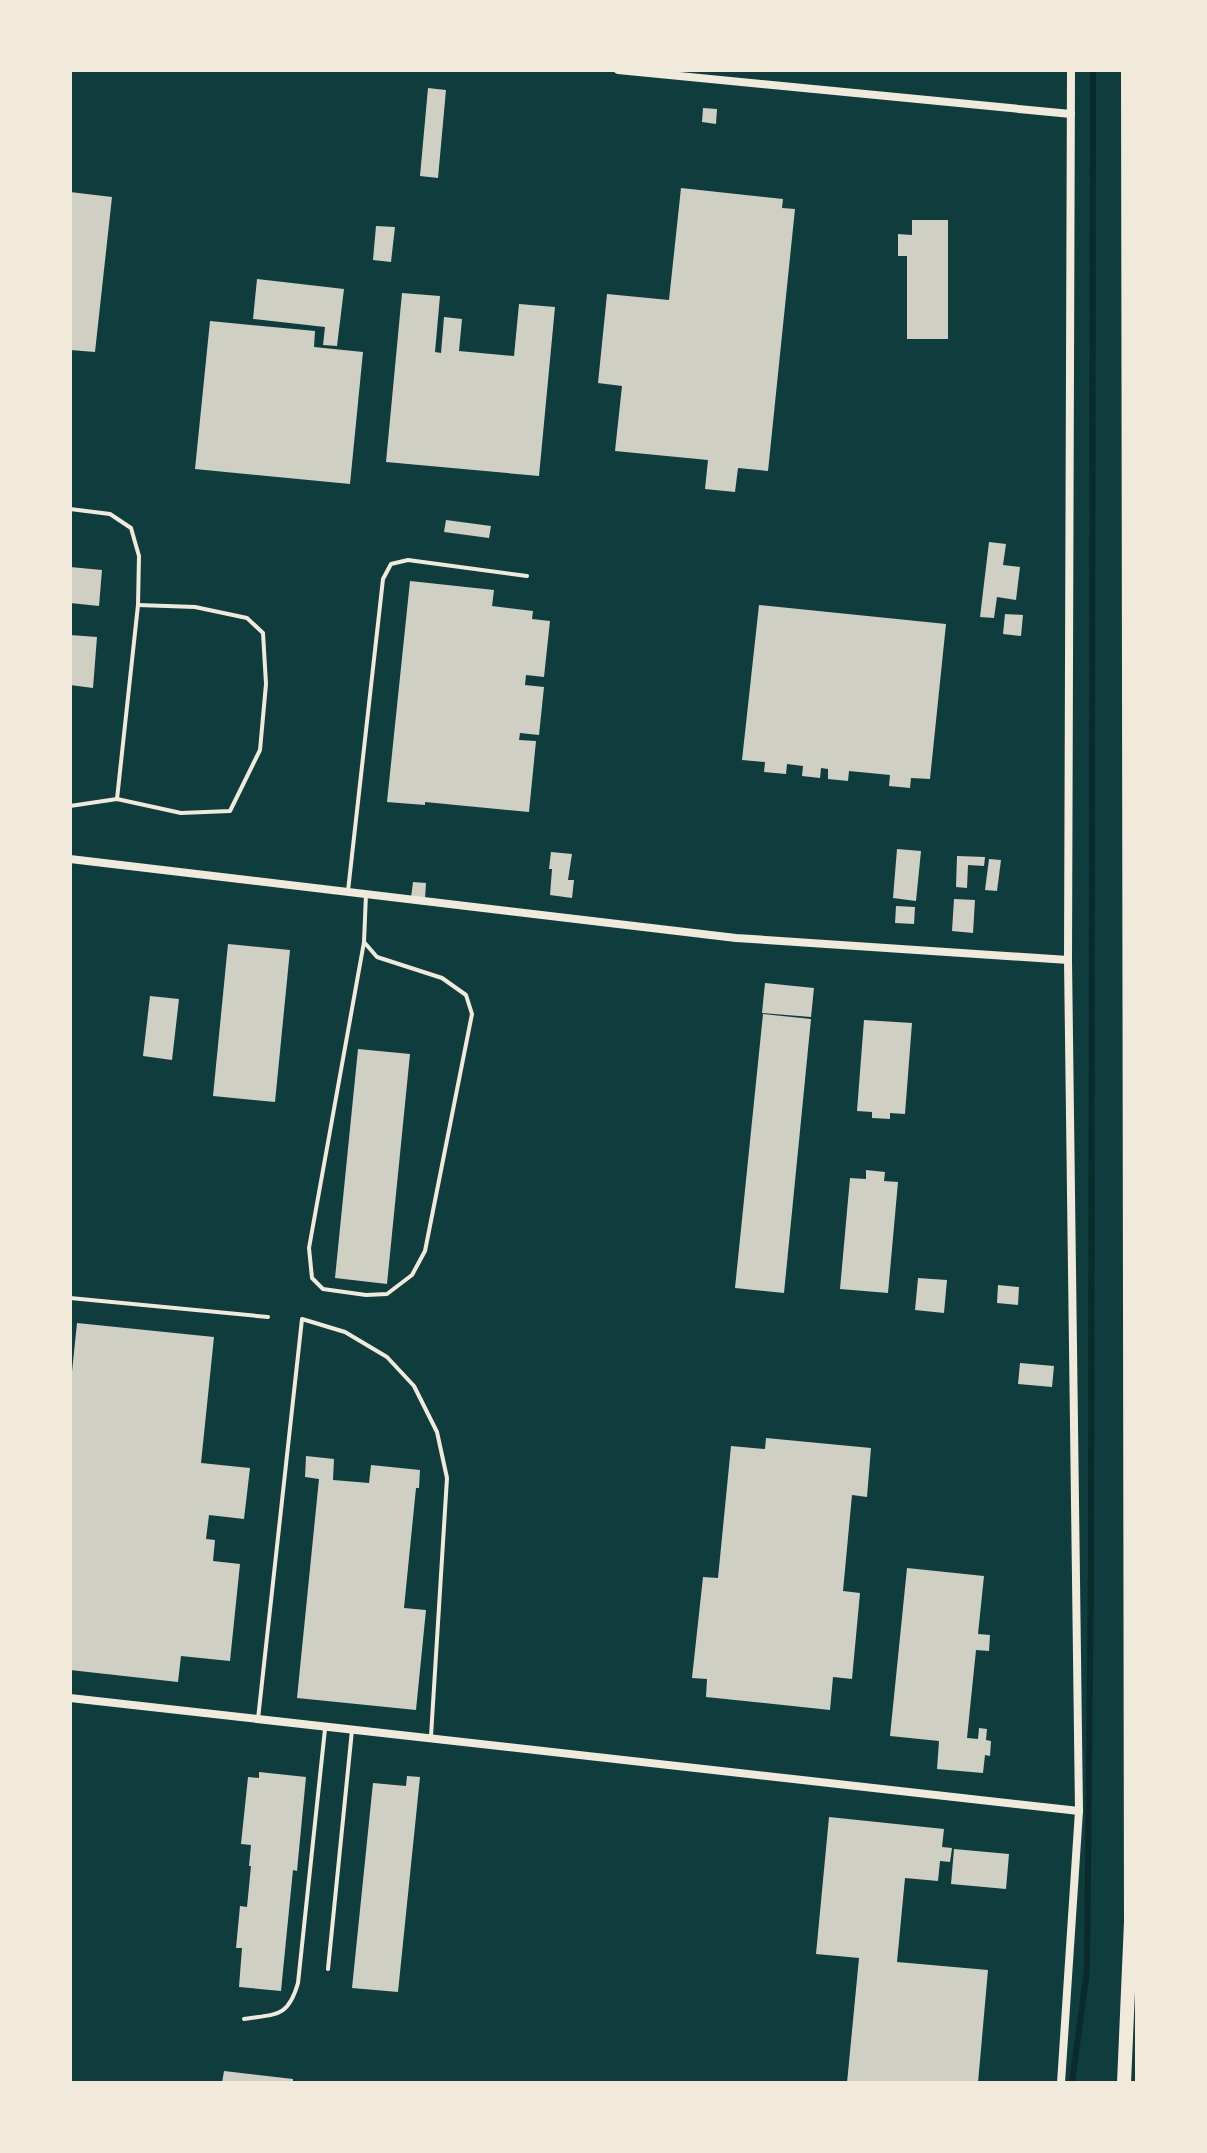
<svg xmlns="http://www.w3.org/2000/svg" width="1207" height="2153" viewBox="0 0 1207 2153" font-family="Lato,sans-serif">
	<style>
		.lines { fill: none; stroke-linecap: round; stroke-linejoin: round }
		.stream { stroke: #0a2a2b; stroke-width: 6 }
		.building { fill: #cfcfc3 }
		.service { stroke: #f1e9da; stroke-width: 4 }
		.minor { stroke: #f1e9da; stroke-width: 8 }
		.motorway { stroke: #f1e9da; stroke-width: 14 }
	</style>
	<rect width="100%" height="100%" fill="#0f3d3e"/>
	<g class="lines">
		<!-- stream -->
		<polyline class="stream" points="1072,2083 1087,1970 1091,1568 1093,70"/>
	</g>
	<!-- building -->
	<g class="building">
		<polygon points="428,88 446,90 438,178 420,176"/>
		<polygon points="703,108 717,109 716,124 702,122"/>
		<polygon points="681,188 783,199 782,208 795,209 768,471 738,468 735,492 705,489 708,460 615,451 622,386 598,383 607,294 669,300"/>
		<polygon points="70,192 112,197 95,352 70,350"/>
		<polygon points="912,220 948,220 948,339 907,339 907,256 898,256 898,234 912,235"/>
		<polygon points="376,226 395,227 391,262 373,260"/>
		<polygon points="257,279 344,289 337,346 323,345 325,327 253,319"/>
		<polygon points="402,293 440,296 435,352 441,353 444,317 462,319 459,351 514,356 519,304 555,307 539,476 386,462"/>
		<polygon points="210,321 315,331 314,347 363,352 350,484 195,469"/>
		<polygon points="446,520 491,526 489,538 444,532"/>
		<polygon points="989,542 1006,544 1003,565 1020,567 1016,600 997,597 994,618 980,617"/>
		<polygon points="70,567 102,570 99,606 70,603"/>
		<polygon points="410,581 494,590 492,606 533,611 532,619 550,621 544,677 526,675 525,685 544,687 539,735 520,733 519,740 536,741 529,812 425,802 425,805 387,802"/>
		<polygon points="759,605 946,624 930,779 911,778 910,788 889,786 890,775 849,771 848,781 828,779 828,769 821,768 820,778 802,776 803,766 787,764 786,774 764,772 765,762 742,760"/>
		<polygon points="1005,614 1023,615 1021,636 1003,634"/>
		<polygon points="70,635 97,637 93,688 70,685"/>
		<polygon points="897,849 921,851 916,901 893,898"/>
		<polygon points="551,852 572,854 568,880 574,880 572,898 550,895 552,869 549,869"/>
		<polygon points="957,856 985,857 984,866 968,865 967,888 956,887"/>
		<polygon points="989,859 1001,860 997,891 985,890"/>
		<polygon points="413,882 426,883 425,899 411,898"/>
		<polygon points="954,899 975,900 973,933 952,931"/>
		<polygon points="896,906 915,907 914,924 895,923"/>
		<polygon points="228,944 290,950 275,1102 213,1096"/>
		<polygon points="765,983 814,988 811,1017 762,1013"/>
		<polygon points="150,996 179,999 172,1060 143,1056"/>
		<polygon points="763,1014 811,1019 784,1293 735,1288"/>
		<polygon points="864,1020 912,1023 905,1114 890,1113 890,1119 872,1118 872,1112 857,1111"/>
		<polygon points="358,1049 410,1054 387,1284 335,1278"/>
		<polygon points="866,1170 885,1172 884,1181 898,1182 888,1293 840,1289 850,1178 866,1179"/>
		<polygon points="918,1278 947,1280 944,1313 915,1310"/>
		<polygon points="998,1285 1019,1287 1018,1305 997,1303"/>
		<polygon points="77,1323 214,1337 201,1463 250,1468 244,1519 209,1515 206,1539 215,1540 213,1561 240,1564 230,1661 181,1656 178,1682 70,1670 70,1391"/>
		<polygon points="1020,1363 1054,1366 1052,1387 1018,1384"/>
		<polygon points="766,1438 871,1448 867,1497 852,1495 843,1591 860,1593 852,1679 833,1677 830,1710 706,1697 707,1679 692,1678 703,1577 718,1578 731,1446 765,1449"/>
		<polygon points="306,1456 334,1459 333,1480 369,1483 371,1465 420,1470 419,1488 416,1488 404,1608 426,1610 416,1710 297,1698 319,1479 305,1477"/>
		<polygon points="907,1568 984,1576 978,1634 990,1635 989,1651 976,1650 967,1738 978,1739 979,1728 987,1729 986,1740 991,1741 990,1756 985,1755 983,1773 937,1769 939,1741 890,1736"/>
		<polygon points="259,1772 306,1777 297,1871 293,1870 281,1991 239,1987 242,1948 236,1948 240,1906 247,1907 251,1866 249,1866 251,1845 241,1844 248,1777 259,1778"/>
		<polygon points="407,1776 420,1777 398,1992 352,1988 373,1783 406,1786"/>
		<polygon points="829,1817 944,1829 942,1847 952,1848 950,1862 940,1861 938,1881 905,1878 897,1962 988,1970 978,2083 847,2083 859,1958 816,1954"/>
		<polygon points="954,1849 1009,1854 1006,1889 951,1884"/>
		<polygon points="224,2071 293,2079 293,2083 222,2083"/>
	</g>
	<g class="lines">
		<!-- service -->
		<g class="service">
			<polyline points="70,509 110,514 131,528 139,556 138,605 117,799"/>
			<polyline points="70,806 117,799 181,813 230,811 260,750 266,684 263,633 247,618 195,607 138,605"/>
			<polyline points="348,891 383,579 391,564 408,560 527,576"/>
			<polyline points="364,942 309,1248 312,1278 323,1289 366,1295 387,1294 412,1275 425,1251 472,1014 466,995 442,978 377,957 364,942 366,894"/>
			<polyline points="70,1298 268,1317"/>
			<polyline points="258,1719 302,1319 345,1332 387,1357 414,1386 437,1432 447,1478 431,1736"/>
			<polyline points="328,1969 352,1730"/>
			<path d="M244,2019c32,-5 44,-1 54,-36l27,-254"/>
		</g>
		<!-- minor -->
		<g class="minor">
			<polyline points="618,70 1071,114"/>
			<polyline points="70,859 736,938 1068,960"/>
			<polyline points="70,1698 1079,1811"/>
			<polyline points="1061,2083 1079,1811 1068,960 1071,70"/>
		</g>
		<!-- motorway -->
		<polyline class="motorway" points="1124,2083 1131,1922 1128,70"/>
	</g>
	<!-- border -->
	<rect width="1207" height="2153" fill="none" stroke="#f1e9da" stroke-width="144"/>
</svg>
